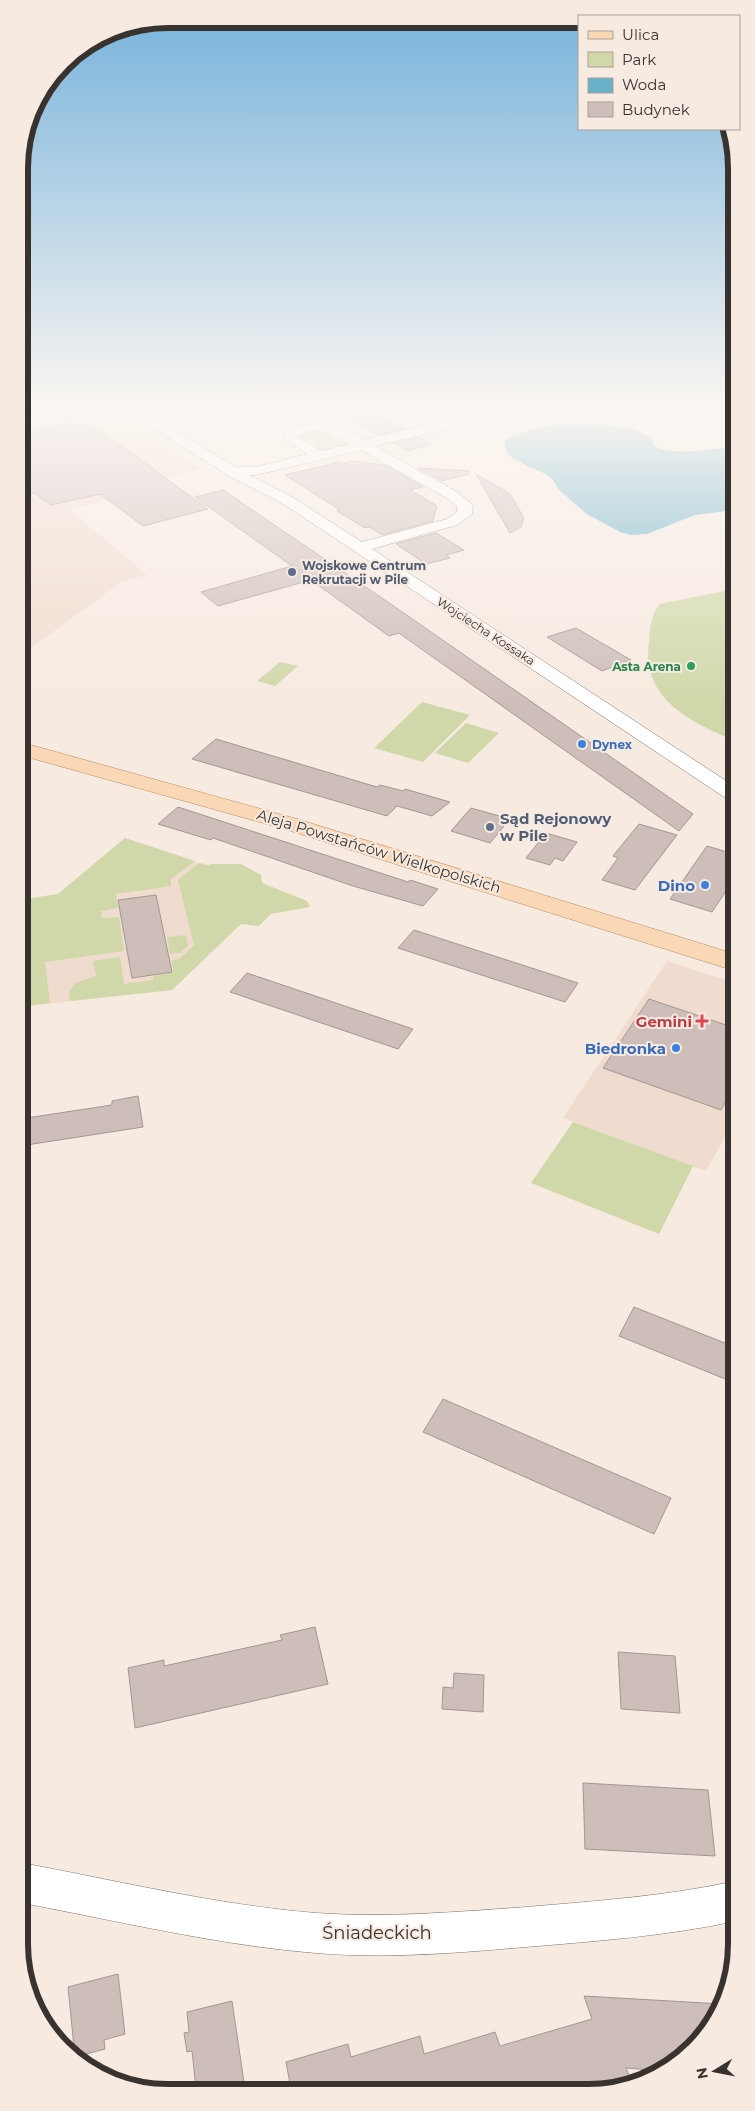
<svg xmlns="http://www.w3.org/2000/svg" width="755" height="2111" viewBox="0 0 755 2111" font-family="Montserrat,sans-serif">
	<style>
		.built { fill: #f0dccf }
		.green { fill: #d0d8a9 }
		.water { fill: #68b0c8 }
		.building { fill: #cebeba; stroke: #a59692 }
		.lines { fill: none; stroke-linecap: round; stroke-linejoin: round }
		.minor-casing { stroke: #7f736b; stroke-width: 1 }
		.major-casing { stroke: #b48c66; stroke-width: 1 }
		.minor { fill: #fff; fill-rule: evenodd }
		.major { fill: #fad7b5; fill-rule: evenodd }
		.service-dot { fill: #5c6f8a; stroke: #f7eae1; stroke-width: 2 }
		.leisure-dot { fill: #2e9e5b; stroke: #f7eae1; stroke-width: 2 }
		.shop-dot { fill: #3f7fe0; stroke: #f7eae1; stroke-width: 2 }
		.health-dot { fill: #e0444e; stroke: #f7eae1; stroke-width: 2 }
		.labels { text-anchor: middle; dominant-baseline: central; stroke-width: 4; stroke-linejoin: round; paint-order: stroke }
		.far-service-label { font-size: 12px; font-weight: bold; fill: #4e5e75; stroke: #f7eae1; text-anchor: start }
		.far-street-label { font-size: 12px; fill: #38332f; stroke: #f7eae1 }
		.far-leisure-label { font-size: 12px; font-weight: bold; fill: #27864d; stroke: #f7eae1; text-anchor: end }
		.far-shop-label { font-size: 12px; font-weight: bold; fill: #366cbe; stroke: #f7eae1; text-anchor: start }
		.service-label { font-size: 15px; font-weight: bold; fill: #4e5e75; stroke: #f7eae1; text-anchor: start }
		.street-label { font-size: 15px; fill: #38332f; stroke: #f7eae1 }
		.shop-label { font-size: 15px; font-weight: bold; fill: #366cbe; stroke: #f7eae1; text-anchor: end }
		.health-label { font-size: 15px; font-weight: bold; fill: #be3a42; stroke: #f7eae1; text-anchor: end }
		.near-street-label { font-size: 18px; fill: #38332f; stroke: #f7eae1 }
		.rim { fill: none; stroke: #38332f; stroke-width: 6 }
	</style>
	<rect width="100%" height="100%" fill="#f7eae1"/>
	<!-- built -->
	<g class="built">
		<polygon points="48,407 97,407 128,422 201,468 70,510 147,575 123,581 20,656 19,415"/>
		<polygon points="125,838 277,889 172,990 20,1007 20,907 32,898 58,894"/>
		<polygon points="667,961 735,983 735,1119 706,1171 563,1118"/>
	</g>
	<!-- green -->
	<g class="green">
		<polygon points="323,429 333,433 329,435 340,441 344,440 354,444 322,452 316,449 320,445 310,439 298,438 298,435"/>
		<path d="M734,589v152c-46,-21 -93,-42 -85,-101 1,-14 2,-25 11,-36z"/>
		<polygon points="280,662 298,666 275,686 257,681"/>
		<polygon points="422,702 470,715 423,762 374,748"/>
		<polygon points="466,723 499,733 468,763 435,753"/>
		<polygon points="125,838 195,861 171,879 171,886 116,894 118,908 101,911 102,918 119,917 124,951 45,962 50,1003 20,1007 20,907 32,898 58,894"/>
		<polygon points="199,863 208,865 211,864 241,864 261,875 262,883 307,901 310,907 271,914 259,926 241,924 172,990 70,1001 69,992 75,983 96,976 93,961 120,957 124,984 153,980 153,976 173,972 172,960 179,959 194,945 178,880"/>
		<polygon points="186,935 188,946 180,953 170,954 167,937"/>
		<polygon points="573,1122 693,1166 659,1234 531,1183"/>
	</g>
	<!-- water -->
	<path class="water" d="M565,424c28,-1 60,0 86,13l2,8c22,13 57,3 81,2v63l-39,5 -48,19 -16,1 -11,-3 -33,-18 -29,-25 -4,-8 -8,-7 -17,-7 -21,-12 -4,-13c13,-11 44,-17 61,-18z"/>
	<!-- building -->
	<g class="building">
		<polygon points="363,407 371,412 378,411 379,416 403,429 379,435 343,415 359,413"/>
		<polygon points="64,424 87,425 100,430 208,509 143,526 100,494 51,505 34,493 20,496 19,434"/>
		<polygon points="419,437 431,444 408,451 394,443"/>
		<polygon points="352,461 385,465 423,487 410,490 437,506 433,521 382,535 370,527 365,528 337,511 340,510 285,475 339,462 342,464"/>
		<polygon points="418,468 469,471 469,474 442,481"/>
		<polygon points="476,474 510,494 524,518 521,527 510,533"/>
		<polygon points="223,490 398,609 693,814 679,831 403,636 399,633 389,636 311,580 218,606 201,592 292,566 195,497"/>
		<polygon points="436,533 464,550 446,555 450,558 426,564 396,544"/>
		<polygon points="576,628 631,660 602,671 547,637"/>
		<polygon points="216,739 377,787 380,785 403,791 405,789 450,802 432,816 397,806 387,816 192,759"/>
		<polygon points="178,807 408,882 410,880 438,889 423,906 353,886 213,838 211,840 158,824"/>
		<polygon points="471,808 510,819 490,843 451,831"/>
		<polygon points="639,824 677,835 635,890 602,880 618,858 613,856"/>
		<polygon points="546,833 577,842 563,861 555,858 550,865 526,858"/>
		<polygon points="707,846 734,854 734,879 712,912 670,899"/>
		<polygon points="156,895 172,972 132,978 118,900"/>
		<polygon points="414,930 578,983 565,1002 398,948"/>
		<polygon points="247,973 413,1029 398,1049 230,992"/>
		<polygon points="649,999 735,1028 735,1085 721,1110 603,1068"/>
		<polygon points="138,1096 143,1127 20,1146 20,1119 112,1105 112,1101"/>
		<polygon points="634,1307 735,1347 735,1383 619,1336"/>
		<polygon points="443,1399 671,1498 654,1534 423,1432"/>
		<polygon points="315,1627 328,1684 135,1728 128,1668 164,1660 164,1666 282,1640 280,1635"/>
		<polygon points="618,1652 675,1656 680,1713 621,1709"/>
		<polygon points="454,1673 484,1675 483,1712 442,1709 443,1687 453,1688"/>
		<polygon points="583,1783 708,1790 715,1856 585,1849"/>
		<polygon points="118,1974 125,2034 104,2040 105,2049 75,2057 68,1987"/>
		<polygon points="584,1996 722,2004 700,2041 664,2071 626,2068 632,2083 617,2089 291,2089 286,2062 348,2044 351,2057 420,2036 424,2054 495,2032 500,2046 592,2019"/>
		<polygon points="232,2001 245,2089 222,2089 221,2083 196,2089 192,2051 187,2052 184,2033 189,2032 187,2012"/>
	</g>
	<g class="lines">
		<!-- minor casing -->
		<g class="minor-casing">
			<g id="minor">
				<polygon points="19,407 27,407 19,412"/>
				<path d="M120,407h16l101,61 6,-2 13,1 51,-13 -23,-16 3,-8c33,-14 48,-6 77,10l81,-19 5,1 2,3 -2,3 -75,18 82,46 16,13 -1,9 -15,11 -85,24 362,237v15l-7,-2 -445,-296 -53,-27zM308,431l21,1 21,12 -29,7 -23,-14zM361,450l86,48 10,8v6l-10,7 -85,23 -70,-45 -43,-22h7z"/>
				<polygon points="604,407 689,407 734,410 734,418 610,411"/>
				<path d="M22,1863c97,18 195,42 294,50 70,5 140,-1 210,-6 71,-6 141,-11 210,-26v40c-69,15 -139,20 -210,26 -70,6 -140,12 -210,6 -99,-8 -197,-32 -294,-50z"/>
			</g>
		</g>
		<!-- major casing -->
		<g class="major-casing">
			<polygon id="major" points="20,742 297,819 735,954 735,971 281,828 20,755"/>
		</g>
		<!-- minor -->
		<use href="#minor" class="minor"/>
		<!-- major -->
		<use href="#major" class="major"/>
	</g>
	<!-- sky -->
	<linearGradient id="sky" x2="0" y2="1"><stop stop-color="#75b2db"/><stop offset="0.58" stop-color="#fbf6f2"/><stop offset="1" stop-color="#fbf6f2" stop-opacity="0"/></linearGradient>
	<rect width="755" height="703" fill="url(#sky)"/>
	<!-- markers -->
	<g class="service-dot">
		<circle cx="292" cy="572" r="5"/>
		<circle cx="490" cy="827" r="5"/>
	</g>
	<circle class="leisure-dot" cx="691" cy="666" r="5"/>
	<g class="shop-dot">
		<circle cx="582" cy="744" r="5"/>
		<circle cx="705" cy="885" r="5"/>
		<circle cx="676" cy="1048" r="5"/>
	</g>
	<path class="health-dot" d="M699.5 1013.5h5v5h5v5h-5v5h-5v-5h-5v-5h5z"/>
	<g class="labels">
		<!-- far-service labels -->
		<g class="far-service-label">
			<text x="302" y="565">Wojskowe Centrum<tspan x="302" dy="14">Rekrutacji w Pile</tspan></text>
		</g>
		<!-- far-street labels -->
		<g class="far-street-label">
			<text transform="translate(486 631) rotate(33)">Wojciecha Kossaka</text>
		</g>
		<!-- far-leisure labels -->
		<g class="far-leisure-label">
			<text x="681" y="666">Asta Arena</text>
		</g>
		<!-- far-shop labels -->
		<g class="far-shop-label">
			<text x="592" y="744">Dynex</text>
		</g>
		<!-- service labels -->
		<g class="service-label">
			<text x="500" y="818">Sąd Rejonowy<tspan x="500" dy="17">w Pile</tspan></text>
		</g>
		<!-- street labels -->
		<g class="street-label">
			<text transform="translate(379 851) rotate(17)">Aleja Powstańców Wielkopolskich</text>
		</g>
		<!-- shop labels -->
		<g class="shop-label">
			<text x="695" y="885">Dino</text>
			<text x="666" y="1048">Biedronka</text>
		</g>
		<!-- health labels -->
		<g class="health-label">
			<text x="692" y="1021">Gemini</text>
		</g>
		<!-- near-street labels -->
		<g class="near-street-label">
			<text x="377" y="1933">Śniadeckich</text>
		</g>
	</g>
	<!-- crop -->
	<path d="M0 0H755V2111H0ZM168 28H588A140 140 0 0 1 728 168V1944A140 140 0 0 1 588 2084H168A140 140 0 0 1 28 1944V168A140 140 0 0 1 168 28Z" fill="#f7eae1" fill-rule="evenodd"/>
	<path class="rim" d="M168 28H588A140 140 0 0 1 728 168V1944A140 140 0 0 1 588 2084H168A140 140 0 0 1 28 1944V168A140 140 0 0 1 168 28Z"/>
	<!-- legend -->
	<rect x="578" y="15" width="162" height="115" fill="#f7eae1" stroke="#aba19a"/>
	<rect x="588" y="31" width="25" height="8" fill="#fad7b5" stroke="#aba19a"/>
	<text x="622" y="40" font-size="15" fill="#38332f">Ulica</text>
	<rect x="588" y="52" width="25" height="15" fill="#d0d8a9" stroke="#aba19a"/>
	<text x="622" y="65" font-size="15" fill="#38332f">Park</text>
	<rect x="588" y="78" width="25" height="15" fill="#68b0c8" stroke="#aba19a"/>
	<text x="622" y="90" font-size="15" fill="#38332f">Woda</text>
	<rect x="588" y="102" width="25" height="15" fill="#cebeba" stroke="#aba19a"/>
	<text x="622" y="115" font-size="15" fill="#38332f">Budynek</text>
	<!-- north arrow -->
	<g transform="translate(715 2071) rotate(260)" stroke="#f7eae1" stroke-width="4" paint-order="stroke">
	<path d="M0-4L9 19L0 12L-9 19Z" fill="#38332f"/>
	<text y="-8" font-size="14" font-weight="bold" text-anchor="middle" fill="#38332f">N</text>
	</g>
</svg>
